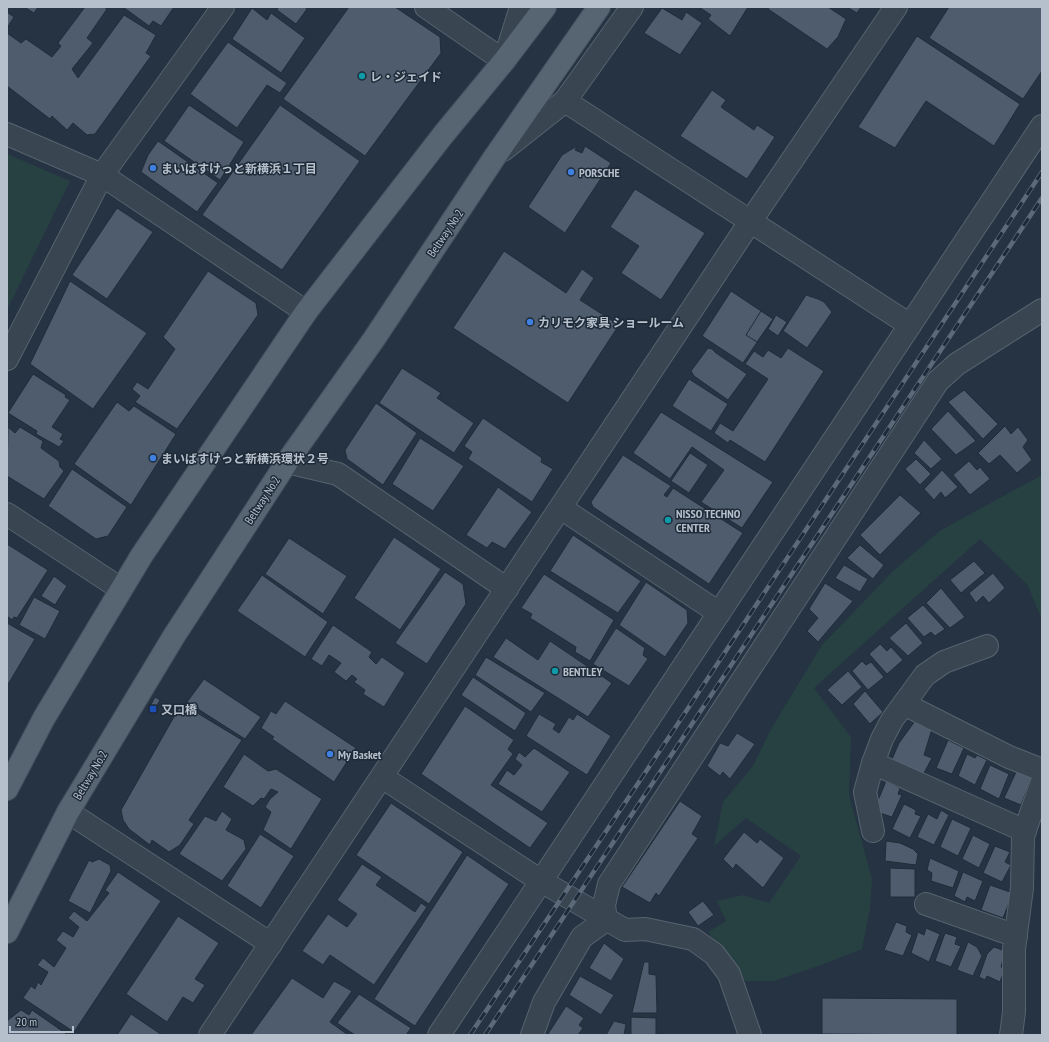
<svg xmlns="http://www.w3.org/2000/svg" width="1049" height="1042" viewBox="0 0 1049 1042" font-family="'PT Sans Narrow','Noto Sans JP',sans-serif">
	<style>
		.green { fill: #274143 }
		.building { fill: #4e5c6d; stroke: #202c39 }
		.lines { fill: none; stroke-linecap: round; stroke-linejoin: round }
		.minor-casing { stroke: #57636f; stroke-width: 24 }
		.major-casing { stroke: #434e5b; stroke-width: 24 }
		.minor { stroke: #394551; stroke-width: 22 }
		.major { stroke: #576471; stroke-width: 22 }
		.rail-casing { stroke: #5b6978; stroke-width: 4.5 }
		.rail { stroke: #1e2a37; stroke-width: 3; stroke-dasharray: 9; stroke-linecap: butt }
		.culture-dot { fill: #0f9aa8; stroke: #1e2a37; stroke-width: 1.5 }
		.shop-dot { fill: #3f7fe0; stroke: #1e2a37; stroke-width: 1.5 }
		.transit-dot { fill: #1a4fb4; stroke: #1e2a37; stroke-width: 1.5 }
		.labels { text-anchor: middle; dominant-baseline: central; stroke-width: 3; stroke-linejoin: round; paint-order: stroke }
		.poi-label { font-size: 12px; font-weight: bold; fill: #b6c0cc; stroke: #1e2a37; text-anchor: start }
		.street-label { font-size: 12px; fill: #b6c0cc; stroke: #1e2a37 }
	</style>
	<rect width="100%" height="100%" fill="#253342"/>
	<!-- green -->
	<g class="green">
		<polygon points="7,154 70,181 7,310"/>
		<polygon points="1042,475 1042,620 1027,584 980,539 814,688 851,737 849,795 872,879 870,909 862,949 821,965 774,981 745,981 708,932 726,921 717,901 743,895 769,903 801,856 746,818 714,846 723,802 753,766 771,729 822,645 893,571 941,530"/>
	</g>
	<!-- building -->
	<g class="building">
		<polygon points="24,7 38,7 34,13"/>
		<polygon points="85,7 104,7 107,9 87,38 93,43 72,69 78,78 124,15 156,35 146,53 151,56 95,134 87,135 73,123 67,130 52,116 50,119 7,86 7,33 21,43 26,39 52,57 61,46 58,43"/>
		<polygon points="123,7 174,7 161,26 153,21 149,26"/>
		<polygon points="278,7 305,7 307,9 296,24 277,10"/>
		<polygon points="349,7 395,7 440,37 441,53 365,156 283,99"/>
		<polygon points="699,7 748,7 730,36 708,19 711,15"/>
		<polygon points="769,7 828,7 846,19 838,37 827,49 768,9"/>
		<polygon points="847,7 861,7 857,13"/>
		<polygon points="949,7 1042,7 1042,71 1023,99 929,38"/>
		<polygon points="252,8 267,20 271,13 305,38 281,73 232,39"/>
		<polygon points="662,8 682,20 686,12 702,23 680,55 644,33"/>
		<polygon points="7,12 14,17 7,28"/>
		<polygon points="917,36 1020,104 994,146 926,101 895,148 858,127"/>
		<polygon points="228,42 287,83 280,93 267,85 237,128 190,94"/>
		<polygon points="712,90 726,100 721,107 754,130 757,125 775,137 747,179 680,136"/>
		<polygon points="189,105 244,142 220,180 164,141"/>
		<polygon points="280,105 360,161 282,270 202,215"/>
		<polygon points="158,141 218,183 197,212 141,172 148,155"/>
		<polygon points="577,146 575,150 582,153 585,146 611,163 565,233 528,207 562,155"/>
		<polygon points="635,189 705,233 661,300 621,273 639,246 610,227"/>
		<polygon points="117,208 153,232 107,299 72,275"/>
		<polygon points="504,251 566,293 582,269 594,278 580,300 619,325 568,403 453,328"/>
		<polygon points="208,271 256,303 258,315 177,429 135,402 140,396 132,389 137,382 148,389 175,349 163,337"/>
		<polygon points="70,281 147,333 93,409 30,364"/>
		<polygon points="731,291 773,319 743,363 702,336"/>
		<polygon points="806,295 818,299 824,302 832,312 807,348 783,331"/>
		<polygon points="761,311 773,319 757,342 746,335"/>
		<polygon points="776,315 787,322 778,336 768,329"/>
		<polygon points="708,348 712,349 716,353 747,374 728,400 694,376 691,371"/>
		<polygon points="788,348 824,371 765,462 730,440 728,443 714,433 720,423 733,431 768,379 745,364 754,351 763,357 768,350 781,358"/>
		<polygon points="402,368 441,393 437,398 474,423 454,453 379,403"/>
		<polygon points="33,374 66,395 65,397 70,400 52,427 63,434 60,439 64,441 59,447 36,434 37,431 8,413"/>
		<polygon points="689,379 728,404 711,431 672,406"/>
		<polygon points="964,390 998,424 983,439 948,402"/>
		<polygon points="117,402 129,411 134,406 176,434 131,505 74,464"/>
		<polygon points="376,403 417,433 383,485 347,459 345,450"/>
		<polygon points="948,411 976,441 956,455 931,429"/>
		<polygon points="661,412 773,482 742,528 701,502 724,470 692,447 670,479 633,453"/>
		<polygon points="483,418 542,458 541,462 553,469 532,502 468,459 472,452 464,446"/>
		<polygon points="1005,426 1011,434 1018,427 1028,440 1023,447 1032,460 1017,473 1000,455 989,464 978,453"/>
		<polygon points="8,427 15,433 20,427 43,441 41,448 59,461 60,467 64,471 44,499 7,476"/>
		<polygon points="420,438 464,466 433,511 392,484"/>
		<polygon points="924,440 942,459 931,469 914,453"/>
		<polygon points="690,453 708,465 689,493 671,481"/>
		<polygon points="623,455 671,486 664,495 667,497 673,488 743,533 709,584 593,507 591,502"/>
		<polygon points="916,459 931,474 920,485 905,469"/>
		<polygon points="969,461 977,470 980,467 990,479 970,495 953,475"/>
		<polygon points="72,469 127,507 108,536 96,539 48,506"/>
		<polygon points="942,470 958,487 945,498 941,492 934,500 924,489"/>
		<polygon points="498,487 532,512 505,549 492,542 487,548 466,535"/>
		<polygon points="900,495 921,513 880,555 860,535"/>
		<polygon points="573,535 641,581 618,613 550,571"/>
		<polygon points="394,537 441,569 400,630 354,598"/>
		<polygon points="289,538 347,576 323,614 265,574"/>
		<polygon points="7,544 48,570 17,618 14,617 12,620 7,616"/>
		<polygon points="860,545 884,565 873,579 847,558"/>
		<polygon points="974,561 985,573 961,593 950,580"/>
		<polygon points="844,565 868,579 860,592 835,578"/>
		<polygon points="445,572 463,584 466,604 427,664 395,643"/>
		<polygon points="993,573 1005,588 989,603 983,596 976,603 969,593"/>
		<polygon points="544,574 614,620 590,661 575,652 576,647 530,618 532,614 521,608"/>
		<polygon points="262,575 328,622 305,657 237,611"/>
		<polygon points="54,576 67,586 55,605 41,596"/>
		<polygon points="646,582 687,610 688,623 665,657 619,625"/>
		<polygon points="825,583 853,601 818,642 807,631 818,618 809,609"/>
		<polygon points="941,588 965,617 950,628 926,603"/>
		<polygon points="34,597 60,611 45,639 19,625"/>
		<polygon points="923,605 945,629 935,636 931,632 924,637 907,618"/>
		<polygon points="7,623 35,639 7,686"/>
		<polygon points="906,623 923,643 908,656 889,638"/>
		<polygon points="333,625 372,652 369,657 376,664 382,657 405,673 384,707 363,694 365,690 354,682 357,679 352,675 346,681 334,672 341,663 329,655 322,666 311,659"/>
		<polygon points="616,628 645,648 643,655 648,659 629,686 593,664"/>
		<polygon points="506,638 538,660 550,641 612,683 588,717 493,657"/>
		<polygon points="880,644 887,651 891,647 903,660 887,674 869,654"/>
		<polygon points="486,657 545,693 531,712 475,675"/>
		<polygon points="862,661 866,665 871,662 884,677 868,690 852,671"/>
		<polygon points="848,671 862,687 842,705 827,690"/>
		<polygon points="473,677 526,713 515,731 461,695"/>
		<polygon points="204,679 261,717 245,739 187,702"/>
		<polygon points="865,691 883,712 870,724 853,704"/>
		<polygon points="155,697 160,700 154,711 149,708"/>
		<polygon points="285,701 356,748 334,782 272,739 274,737 261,728 271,711 276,714"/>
		<polygon points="465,706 514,740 508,749 513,754 491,785 548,823 530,848 421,774"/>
		<polygon points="179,708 189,708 242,740 189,820 194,824 180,845 169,852 152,840 150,845 129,829 123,820 121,810"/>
		<polygon points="539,714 556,724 553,729 559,733 569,717 573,720 577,714 611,736 587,775 526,736"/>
		<polygon points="915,721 932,729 924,755 932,758 923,775 892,759 899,743"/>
		<polygon points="737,733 755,744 730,779 723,772 720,776 707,766 720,743 728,746"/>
		<polygon points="948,740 964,748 952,774 936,768"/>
		<polygon points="534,748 570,772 542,812 498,784 507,770 514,775 522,765 515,759 519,752 525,757"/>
		<polygon points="244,754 268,771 276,769 322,799 291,849 263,830 271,812 265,807 270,799 278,792 271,789 264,799 261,798 253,806 223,787"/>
		<polygon points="967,754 975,758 977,755 987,760 975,785 958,776"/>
		<polygon points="990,765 1009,774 999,799 980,789"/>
		<polygon points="1016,772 1032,777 1021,805 1004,798"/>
		<polygon points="886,781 900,788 898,794 902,795 892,817 880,813 877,803"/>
		<polygon points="680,801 702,816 692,834 698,838 659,896 656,893 650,903 622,887"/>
		<polygon points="391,803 463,852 429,904 356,855"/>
		<polygon points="904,804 916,810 915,814 921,816 910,838 892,829"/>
		<polygon points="941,810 949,815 934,845 917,837 928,814 937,819"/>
		<polygon points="222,811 232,819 226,830 244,840 246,849 222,881 179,854 205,816 216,821"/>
		<polygon points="952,819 971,828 958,856 940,847"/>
		<polygon points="744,832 757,843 760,839 784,858 763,888 736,864 733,869 723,859"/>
		<polygon points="260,834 294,856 261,908 227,886"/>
		<polygon points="973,835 990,844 979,868 962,859"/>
		<polygon points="886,841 900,843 913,849 918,854 916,865 885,861"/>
		<polygon points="995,846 1010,852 1005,862 1011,865 1002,882 983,873"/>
		<polygon points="467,855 509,884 415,1026 374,999"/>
		<polygon points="930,858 959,871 953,888 931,881 932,873 927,870"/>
		<polygon points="99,859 110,865 111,871 90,913 68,901 89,860 92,862"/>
		<polygon points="362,864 382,877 376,885 415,912 421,903 427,907 374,985 330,955 323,965 302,951 328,914 347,927 357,914 337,900"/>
		<polygon points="890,868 915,869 915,897 890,897"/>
		<polygon points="118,872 161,901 74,1032 23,998 31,986 35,989 38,982 41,985 48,972 37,965 43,958 54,967 66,948 56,940 63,931 73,937 79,927 68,918 74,911 87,921 109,893 105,890"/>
		<polygon points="963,872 983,881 975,901 967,897 965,902 954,896"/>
		<polygon points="990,885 1013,893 1003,918 981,910"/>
		<polygon points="703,901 714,915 698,926 688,912"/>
		<polygon points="178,916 219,943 195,979 205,985 193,1003 183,997 167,1022 126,994"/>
		<polygon points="896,922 907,926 906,932 912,935 903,956 884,950"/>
		<polygon points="926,928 940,934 929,962 911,953 918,932 924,935"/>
		<polygon points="945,933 957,937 955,944 961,946 951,967 935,961"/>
		<polygon points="968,942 977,947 982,956 973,976 957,970"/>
		<polygon points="604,943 624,959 611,981 589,968"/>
		<polygon points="994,947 1005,951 1001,967 1005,968 1000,982 987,976 985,980 979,977 987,954"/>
		<polygon points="644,962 649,962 649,974 656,975 657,1013 632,1013"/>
		<polygon points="580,976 614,995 601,1015 569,995"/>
		<polygon points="292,978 323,998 334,981 352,991 330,1022 348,1035 251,1035"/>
		<polygon points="359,994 411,1028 406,1035 355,1035 337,1023"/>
		<polygon points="822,998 957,999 957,1035 822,1034"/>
		<polygon points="566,1006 584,1018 579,1025 583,1028 578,1035 550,1035 548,1034"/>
		<polygon points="21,1010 29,1015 32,1010 68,1035 7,1035 7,1023 8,1020"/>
		<polygon points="131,1014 162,1035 117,1035"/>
		<polygon points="631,1017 656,1018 656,1035 631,1035"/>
		<polygon points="614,1021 626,1024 624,1035 606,1035"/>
	</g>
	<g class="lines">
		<!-- minor casing -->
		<g class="minor-casing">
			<g id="minor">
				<polyline points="426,7 504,61 521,7"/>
				<polyline points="565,101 910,325"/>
				<polyline points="7,134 102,175 306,312"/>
				<polyline points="503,150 565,101 632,7"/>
				<polyline points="7,359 102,175 223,7"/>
				<polyline points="287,462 338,474 507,589"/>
				<polyline points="561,508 719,613"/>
				<polyline points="7,514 121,589"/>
				<polyline points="904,704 1009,757 1042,770"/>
				<polyline points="873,763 1025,831"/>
				<polyline points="382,777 541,881 625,930 645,929 693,939 714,954 729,974 750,1035"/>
				<polyline points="68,812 271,944"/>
				<polyline points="873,831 865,792 873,763 882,739 892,720 925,675 944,662 987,646"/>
				<polyline points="926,904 1016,936"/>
				<polyline points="606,920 604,905 609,884 938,381 957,364 1042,310"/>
				<polyline points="210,1035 750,222 896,7"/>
				<polyline points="439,1035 1042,126"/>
				<polyline points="532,1035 544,1002 582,937 606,920"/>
				<polyline points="1011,1035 1014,1012 1014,949 1022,888 1023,836 1042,782"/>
			</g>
		</g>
		<!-- major casing -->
		<g class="major-casing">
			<g id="major">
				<polyline points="7,789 44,718 142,555 306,312 443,135 504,61 545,7"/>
				<polyline points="7,932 68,812 174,636 287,462 374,339 496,155 599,7"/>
			</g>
		</g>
		<!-- minor -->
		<use href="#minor" class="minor"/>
		<!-- major -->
		<use href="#major" class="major"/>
		<!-- rail casing -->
		<g class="rail-casing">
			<g id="rail">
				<polyline points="470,1035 677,725 1042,172"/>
				<polyline points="485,1035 1042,198"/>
			</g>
		</g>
		<!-- rail -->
		<use href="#rail" class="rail"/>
	</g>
	<!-- markers -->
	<g class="culture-dot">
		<circle cx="362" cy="76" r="4"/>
		<circle cx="668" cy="520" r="4"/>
		<circle cx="555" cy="671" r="4"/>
	</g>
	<g class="shop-dot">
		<circle cx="153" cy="168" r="4"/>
		<circle cx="571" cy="172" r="4"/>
		<circle cx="530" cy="322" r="4"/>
		<circle cx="153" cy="458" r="4"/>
		<circle cx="330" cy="754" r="4"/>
	</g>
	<rect class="transit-dot" x="149" y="705" width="8" height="8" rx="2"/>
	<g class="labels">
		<!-- poi labels -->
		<g class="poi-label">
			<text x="370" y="76">レ・ジェイド</text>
			<text x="161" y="168">まいばすけっと新横浜１丁目</text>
			<text x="579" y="172">PORSCHE</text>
			<text x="538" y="322">カリモク家具 ショールーム</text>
			<text x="161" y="458">まいばすけっと新横浜環状２号</text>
			<text x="676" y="513">NISSO TECHNO<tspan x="676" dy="14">CENTER</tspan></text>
			<text x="563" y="671">BENTLEY</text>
			<text x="161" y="709">又口橋</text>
			<text x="338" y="754">My Basket</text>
		</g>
		<!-- street labels -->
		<g class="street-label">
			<text transform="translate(445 233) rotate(-56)">Beltway No.2</text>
			<text transform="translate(262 500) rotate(-57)">Beltway No.2</text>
			<text transform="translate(90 775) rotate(-59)">Beltway No.2</text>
		</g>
	</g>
	<!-- border -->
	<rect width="1049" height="1042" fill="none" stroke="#b6c0cc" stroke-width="16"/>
	<!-- scale -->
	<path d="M10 1026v6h63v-6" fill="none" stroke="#b6c0cc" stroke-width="2"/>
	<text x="16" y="1026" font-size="12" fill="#b6c0cc" stroke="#1e2a37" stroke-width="3" paint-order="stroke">20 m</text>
</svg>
